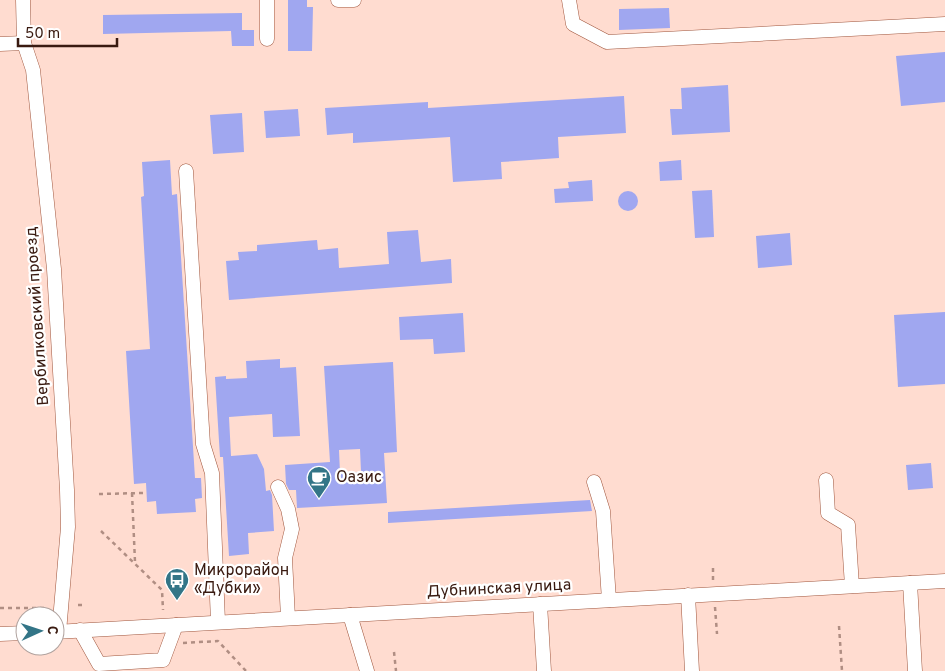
<svg xmlns="http://www.w3.org/2000/svg" width="945" height="671" viewBox="0 0 945 671" font-family="Overpass,sans-serif">
	<style>
		.building { fill: #a0a7f0; fill-rule: evenodd }
		.lines { fill: none; stroke-linecap: round; stroke-linejoin: round }
		.minor-casing { stroke: #a0563d; stroke-width: 15 }
		.path { stroke: #b08e83; stroke-width: 2.5; stroke-dasharray: 4 4; stroke-linecap: butt }
		.minor { stroke: #fff; stroke-width: 14 }
		.labels { text-anchor: middle; dominant-baseline: central; stroke-width: 4.5; stroke-linejoin: round; paint-order: stroke }
		.street-label { font-size: 16px; fill: #391a10; stroke: #fff }
		.poi-label { font-size: 16px; fill: #391a10; stroke: #fff; text-anchor: start }
	</style>
	<rect width="100%" height="100%" fill="#ffdcd0"/>
	<!-- building -->
	<g class="building">
		<polygon points="288,0 307,0 307,7 313,7 312,51 288,51"/>
		<polygon points="669,8 670,28 619,30 619,9"/>
		<polygon points="242,13 242,30 254,30 254,46 232,46 231,31 103,34 103,15"/>
		<polygon points="945,52 945,102 901,106 896,56"/>
		<polygon points="728,85 730,132 672,135 670,109 682,109 681,88"/>
		<polygon points="624,96 626,133 558,137 559,158 501,162 502,179 453,182 450,137 353,143 353,133 327,135 325,108 428,102 428,108"/>
		<polygon points="298,109 300,136 266,138 264,111"/>
		<polygon points="242,113 244,152 213,154 210,115"/>
		<polygon points="170,160 172,195 177,194 195,478 201,478 202,498 195,499 196,512 157,514 156,501 147,502 146,483 134,484 126,351 150,349 141,197 144,196 142,162"/>
		<polygon points="681,160 682,180 660,181 659,162"/>
		<polygon points="592,180 593,201 555,203 554,189 569,188 568,182"/>
		<polygon points="712,190 714,237 695,238 692,191"/>
		<circle cx="628" cy="201" r="10"/>
		<polygon points="418,230 421,262 451,259 452,283 229,300 226,261 239,260 238,252 257,251 257,245 317,240 318,250 338,248 339,268 389,264 387,232"/>
		<polygon points="790,233 792,265 758,268 756,236"/>
		<polygon points="945,312 945,384 898,387 894,315"/>
		<polygon points="463,313 465,352 434,354 433,339 400,340 399,317"/>
		<polygon points="280,359 280,368 296,367 300,436 273,437 272,414 229,417 231,456 257,454 264,469 266,491 270,490 272,495 274,531 248,533 249,554 229,556 223,457 220,457 215,377 226,376 226,379 247,378 246,361"/>
		<path d="M393,362l4,90 -13,1 3,50 -90,5 -1,-18h-7l-3,-6 -1,-19 45,-3 -6,-96zM360,449l1,23 -21,1 -1,-23z"/>
		<polygon points="931,463 933,488 908,490 906,465"/>
		<polygon points="590,500 592,511 388,523 388,512"/>
	</g>
	<g class="lines">
		<!-- minor casing -->
		<g class="minor-casing">
			<g id="minor">
				<polyline points="23,0 24,43 33,70 54,269 67,490 68,527 59,632"/>
				<polyline points="338,0 354,0"/>
				<polyline points="569,0 573,24 607,42 945,24"/>
				<polyline points="267,39 267,0"/>
				<polyline points="0,44 24,43"/>
				<polyline points="186,171 203,444 212,473 218,622"/>
				<polyline points="826,480 828,513 848,525 852,586"/>
				<polyline points="594,482 603,511 609,600"/>
				<polyline points="278,487 288,509 292,529 285,558 288,618"/>
				<polyline points="910,583 915,671"/>
				<polyline points="688,595 692,671"/>
				<polyline points="540,604 544,671"/>
				<polyline points="350,615 367,671"/>
				<polyline points="80,630 99,664 163,660 176,625"/>
				<polyline points="55,632 945,581"/>
				<polyline points="0,634 25,633"/>
			</g>
		</g>
		<!-- path -->
		<g class="path">
			<polyline points="132,493 135,562"/>
			<polyline points="99,494 143,493"/>
			<polyline points="101,531 162,590 163,610"/>
			<polyline points="713,568 713,581"/>
			<polyline points="78,605 83,605"/>
			<polyline points="715,607 717,634"/>
			<polyline points="0,608 44,608"/>
			<polyline points="839,626 842,671"/>
			<polyline points="183,643 218,641 246,671"/>
			<polyline points="394,652 396,671"/>
		</g>
		<!-- minor -->
		<use href="#minor" class="minor"/>
	</g>
	<!-- icons -->
	<defs>
		<g id="cafe-pin" transform="scale(1.25)"><path d="M0 17L-7.5 6A9.5 9.5 0 1 1 7.5 6Z" fill="#337587" stroke="#fff"/><path d="M-5.5-4.5H6V0H3Q3 3.5 0 3.5H-2.5Q-5.5 3.5-5.5 0ZM3-3.2v2h1.7v-2ZM-6 4.5H4V6H-6Z" fill="#fff"/></g>
		<g id="bus-pin" transform="scale(1.25)"><path d="M0 17L-7.5 6A9.5 9.5 0 1 1 7.5 6Z" fill="#337587" stroke="#fff"/><path d="M-5-6H5V4H4V6H2V4H-2V6H-4V4H-5ZM-3.5-4V0h7V-4ZM-3.5 1.2v1.5H-2V1.2ZM2 1.2v1.5H3.5V1.2Z" fill="#fff"/></g>
	</defs>
	<g fill-rule="evenodd">
		<use href="#cafe-pin" x="319" y="478"/>
		<use href="#bus-pin" x="177" y="580"/>
	</g>
	<g class="labels">
		<!-- street labels -->
		<g class="street-label">
			<text transform="translate(38 316) rotate(-94)">Вербилковский проезд</text>
			<text transform="translate(499 589) rotate(-3)">Дубнинская улица</text>
		</g>
		<!-- poi labels -->
		<g class="poi-label">
			<text x="336" y="478">Оазис</text>
			<text x="194" y="571">Микрорайон<tspan x="194" dy="18">«Дубки»</tspan></text>
		</g>
	</g>
	<!-- north arrow -->
	<g transform="translate(40 631) rotate(87)"><circle r="24" fill="#ffffff" stroke="#b0a39f"/>
	<path d="M0-4L9 19L0 12L-9 19Z" fill="#337587"/>
	<text y="-8" font-size="14" font-weight="bold" text-anchor="middle" fill="#391a10">С</text>
	</g>
	<!-- scale -->
	<path d="M18 38v8h99v-8" fill="none" stroke="#391a10" stroke-width="2.5"/>
	<text x="25" y="38" font-size="15" fill="#391a10" stroke="#ffffff" stroke-width="4" paint-order="stroke">50 m</text>
</svg>
